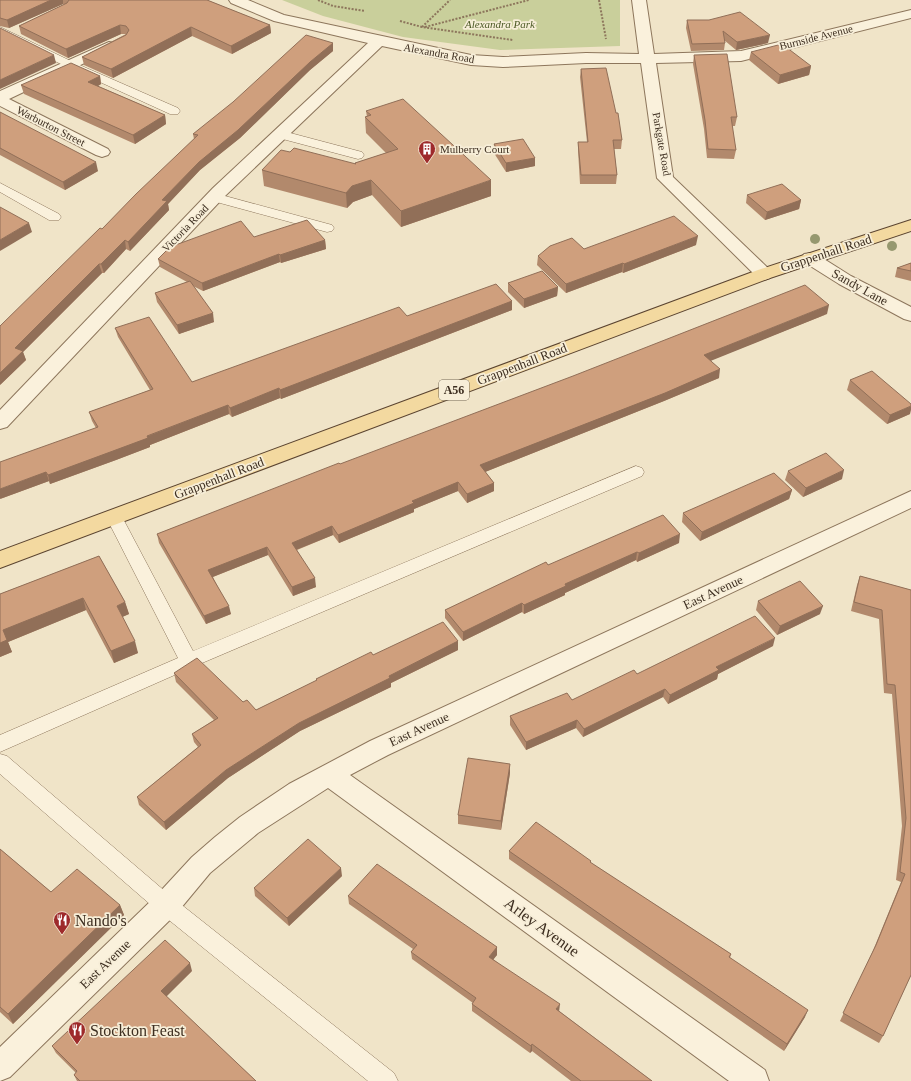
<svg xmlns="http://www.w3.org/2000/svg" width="911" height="1081" viewBox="0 0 911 1081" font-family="Georgia,serif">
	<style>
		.green { fill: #c9cf9b }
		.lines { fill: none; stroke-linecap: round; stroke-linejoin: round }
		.service-casing { stroke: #8d765c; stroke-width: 1 }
		.minor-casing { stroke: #8d765c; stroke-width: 2 }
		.tertiary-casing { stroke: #8d765c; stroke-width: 2 }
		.primary-casing { stroke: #5b4430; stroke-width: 2 }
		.path { stroke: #8d765c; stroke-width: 2; stroke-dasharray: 2 1.5; stroke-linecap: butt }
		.service { fill: #faf1dc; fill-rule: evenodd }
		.minor { fill: #faf1dc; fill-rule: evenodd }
		.tertiary { fill: #faf1dc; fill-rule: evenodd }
		.primary { fill: #f3d9a0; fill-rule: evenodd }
		.tree { fill: #96986f }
		.wall { fill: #b2896c }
		.shaded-wall { fill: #916f58 }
		.building { fill: #cf9f7d; stroke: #916f58 }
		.labels { text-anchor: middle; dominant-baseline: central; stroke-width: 3.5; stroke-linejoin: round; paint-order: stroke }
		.far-park-label { font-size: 11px; font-style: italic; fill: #4d5a26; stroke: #f7eed8 }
		.far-street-label { font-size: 11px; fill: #3d2e20; stroke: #f7eed8 }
		.far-poi-label { font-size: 11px; fill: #3d2e20; stroke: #f7eed8; text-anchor: start }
		.shield { fill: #f7eed8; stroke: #756857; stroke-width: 1 }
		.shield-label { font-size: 12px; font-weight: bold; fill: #3d2e20 }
		.street-label { font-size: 13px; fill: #3d2e20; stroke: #f7eed8 }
		.near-poi-label { font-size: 16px; fill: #3d2e20; stroke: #f7eed8; text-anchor: start }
		.near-street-label { font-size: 16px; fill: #3d2e20; stroke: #f7eed8 }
	</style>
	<rect width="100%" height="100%" fill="#f0e4c8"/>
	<!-- green -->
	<polygon class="green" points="282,0 620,0 620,46 500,50 403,37 323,16"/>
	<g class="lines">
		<!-- service casing -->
		<g class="service-casing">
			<g id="service">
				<polygon points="0,27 75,63 178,108 180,111 178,114 170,114 67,67 0,34"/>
				<polygon points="279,130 362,152 364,155 362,158 358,159 275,137 273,134 275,131"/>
				<polygon points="0,183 59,214 61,217 59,220 49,220 0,192"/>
				<polygon points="214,193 332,225 334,228 332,231 327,232 209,200 207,197 209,194"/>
				<polygon points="636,466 642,468 644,472 642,476 195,666 0,752 0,735 178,658 106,517 108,513 114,511 120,513 193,651"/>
				<polygon points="0,754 7,756 173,898 394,1073 398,1081 368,1081 159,912 0,774"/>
			</g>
		</g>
		<!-- minor casing -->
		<g class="minor-casing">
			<g id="minor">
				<polygon points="229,0 248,0 284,15 471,55 503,57 586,53 639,54 632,0 646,0 654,54 741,51 911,10 911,18 741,61 656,63 673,177 770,270 773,274 770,278 764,280 758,278 657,178 641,63 586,63 503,67 471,65 382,46 225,196 7,427 0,429 0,410 213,188 368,43 274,21 231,3"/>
				<polygon points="109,42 114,43 116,46 114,49 9,99 108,149 110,152 108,155 102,157 96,155 0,106 0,91"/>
				<polygon points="911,491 911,508 388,755 350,775 765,1070 769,1081 729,1081 328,788 258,833 210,873 176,914 10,1077 0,1081 0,1047 156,896 192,857 215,837 240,817 289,784 370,741"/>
			</g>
		</g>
		<!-- tertiary casing -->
		<g class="tertiary-casing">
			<polygon id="tertiary" points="810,253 816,254 851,276 911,307 911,321 904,319 839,284 804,262 801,258 804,254"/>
		</g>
		<!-- primary casing -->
		<g class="primary-casing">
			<polygon id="primary" points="911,220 911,231 770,278 0,568 0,551 758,270"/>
		</g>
		<!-- path -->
		<g class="path">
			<polyline points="318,0 333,6 365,11"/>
			<polyline points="599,0 606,39"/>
			<polyline points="400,21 422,27 513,40"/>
			<polyline points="422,27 450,0"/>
			<polyline points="425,27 529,0"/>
		</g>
		<!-- service -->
		<use href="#service" class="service"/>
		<!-- minor -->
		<use href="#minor" class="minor"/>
		<!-- tertiary -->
		<use href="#tertiary" class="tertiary"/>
		<!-- primary -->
		<use href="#primary" class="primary"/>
	</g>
	<!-- trees -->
	<g class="tree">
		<circle cx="815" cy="239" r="5"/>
		<circle cx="892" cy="246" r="5"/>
	</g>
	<!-- wall -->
	<g class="wall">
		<polygon points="0,0 207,0 270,25 271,33 232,54 192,36 113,78 84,65 82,57 126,34 121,34 68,58 21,34 19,26 65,4 63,4 9,28 0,26"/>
		<polygon points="687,20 768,43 736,50 724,40 725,43 724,50 691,51 686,28"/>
		<polygon points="333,43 333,51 310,70 240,138 200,170 168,204 169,210 130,251 126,249 104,273 102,273 23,352 26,360 0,385 102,229 194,139 193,134"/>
		<polygon points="751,52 811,66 809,75 778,84 749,60"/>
		<polygon points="694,55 737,117 735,126 732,126 736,150 734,159 707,158 704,129 693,64"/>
		<polygon points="581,69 616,113 622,140 621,149 614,149 617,175 616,184 580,184 578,150 578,142 587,142 580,77"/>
		<polygon points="100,76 101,84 98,86 165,115 166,124 135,144 24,94 21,85"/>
		<polygon points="366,111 491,196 401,227 372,195 353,202 347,208 264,186 262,170 290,152 355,164 355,163 386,153 366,133 365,117 367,117"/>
		<polygon points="0,112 98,171 65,190 0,155"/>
		<polygon points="494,144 535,158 535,166 506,172 494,153"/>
		<polygon points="747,195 801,200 799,209 765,220 746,203"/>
		<polygon points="254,237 325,240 326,249 281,263 280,262 203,291 193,286 214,322 179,334 157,302 155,293 187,282 160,267 158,259"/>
		<polygon points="696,245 623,273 622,272 566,293 537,265 538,256 584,249"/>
		<polygon points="911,263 911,281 895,277 897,268"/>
		<polygon points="508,283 558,287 557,296 524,308 508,292"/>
		<polygon points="512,301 512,310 281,399 280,398 232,417 229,414 150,445 150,447 116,460 50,484 49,481 0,499 96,428 92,421 89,412 150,390 118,337 115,328 192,382 407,316"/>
		<polygon points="827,314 711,360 719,378 664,401 485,472 494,483 494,491 467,503 458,491 414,509 414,512 339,543 333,535 297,550 316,587 293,596 268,555 213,577 231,614 206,624 159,543 157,534 340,464"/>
		<polygon points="850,380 910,414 887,424 847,390"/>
		<polygon points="788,471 842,479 803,497 785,480"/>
		<polygon points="792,490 789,499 700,541 682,522 683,513"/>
		<polygon points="679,543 637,562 636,560 565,593 565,595 524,614 522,612 463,641 445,618 445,610 548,565"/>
		<polygon points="99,556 125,602 129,614 122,617 138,653 114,663 86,610 8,642 12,652 0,657 0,594"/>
		<polygon points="860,576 911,590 911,975 883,1036 879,1043 840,1021 872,953 901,882 896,880 902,826 892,694 884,693 879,619 851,611 857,585"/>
		<polygon points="758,601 820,614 777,635 756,610"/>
		<polygon points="458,641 458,650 391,683 391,687 300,731 228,778 166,830 139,805 137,797 198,747 194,742 192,734 214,720 176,682 174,673 243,702 256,710 316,681 316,679 373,655"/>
		<polygon points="773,646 718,674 717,679 668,704 663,697 583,737 576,728 526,750 510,725 510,716 572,700 637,674"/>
		<polygon points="510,773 501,830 458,824 458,815"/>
		<polygon points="0,849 51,892 120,905 124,915 13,1024 0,1012"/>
		<polygon points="509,851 591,861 591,863 731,954 730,958 805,1017 784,1051 509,859"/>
		<polygon points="342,876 289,926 255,896 254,888"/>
		<polygon points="348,896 497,947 497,955 493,959 559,1011 652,1081 571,1081 532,1051 530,1053 472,1011 472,1004 473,1003 412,959 411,952 413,949 349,904"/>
		<polygon points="192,971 166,996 256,1081 77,1081 74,1075 76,1073 56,1053 52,1046"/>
	</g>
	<!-- shaded-wall -->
	<g class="shaded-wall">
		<polygon points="51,0 63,0 63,4 9,28 7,20"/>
		<polygon points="120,25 121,34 68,58 66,49"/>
		<polygon points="270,25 271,33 232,54 231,46"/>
		<polygon points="191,27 192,36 113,78 111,69"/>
		<polygon points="770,35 768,43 736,50 737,42"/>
		<polygon points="333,43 333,51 310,70 240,138 200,170 168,204 169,210 130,251 128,242 162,200 199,162 310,62"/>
		<polygon points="54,55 56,63 0,89 0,80"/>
		<polygon points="811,66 809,75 778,84 780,75"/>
		<polygon points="100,76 101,84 90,91 88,82"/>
		<polygon points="165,115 166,124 135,144 133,135"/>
		<polygon points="535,158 535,166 506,172 506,163"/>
		<polygon points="96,162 98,171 65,190 63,182"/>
		<polygon points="371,180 372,195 353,202 347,208 346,193 352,186"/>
		<polygon points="491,180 491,196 401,227 401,211"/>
		<polygon points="801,200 799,209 765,220 767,212"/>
		<polygon points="29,223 32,232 0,251 0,240"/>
		<polygon points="698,236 696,245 623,273 624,264"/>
		<polygon points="125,240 126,249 104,273 101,264"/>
		<polygon points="325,240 326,249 281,263 280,255"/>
		<polygon points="279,254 280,262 203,291 202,283"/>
		<polygon points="623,263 622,272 566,293 566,284"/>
		<polygon points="99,264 102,273 23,352 26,360 0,385 0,373 15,348"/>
		<polygon points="558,287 557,296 524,308 524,299"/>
		<polygon points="512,301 512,310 281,399 280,390"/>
		<polygon points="829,305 827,314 703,364 704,355"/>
		<polygon points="213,313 214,322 179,334 177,325"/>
		<polygon points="720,369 719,378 664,401 480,474 480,465"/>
		<polygon points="279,388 280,398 232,417 230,408"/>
		<polygon points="228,405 229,414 150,445 150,447 116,460 50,484 48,475"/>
		<polygon points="911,406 911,410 910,414 887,424 890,415"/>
		<polygon points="844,470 842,479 803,497 806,488"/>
		<polygon points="46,472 49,481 0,499 0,489"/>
		<polygon points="458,482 458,491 414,509 414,512 339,543 338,535 412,501"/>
		<polygon points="494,483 494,491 467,503 467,494"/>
		<polygon points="792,490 789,499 700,541 702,532"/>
		<polygon points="332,526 333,535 293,551 292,543"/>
		<polygon points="680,534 679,543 637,562 639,553"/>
		<polygon points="267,547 268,555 210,578 208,570"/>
		<polygon points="637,552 636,560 565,593 565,595 524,614 524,605 565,584"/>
		<polygon points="315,578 316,587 293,596 292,587"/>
		<polygon points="83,598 86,610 8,642 12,652 0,657 0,643 3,630"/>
		<polygon points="125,602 129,614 120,618 117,606"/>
		<polygon points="522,603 522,612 463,641 463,632"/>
		<polygon points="229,606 231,614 206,624 204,616"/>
		<polygon points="823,606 820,614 777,635 780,626"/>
		<polygon points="775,638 773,646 718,674 717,679 668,704 670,695 716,667"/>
		<polygon points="135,641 138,653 114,663 111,651"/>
		<polygon points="458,641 458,650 391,683 391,687 300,731 228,778 166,830 164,822 226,770 299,723 389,676"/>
		<polygon points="665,689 663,697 583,737 584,729"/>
		<polygon points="577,720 576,728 526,750 526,742"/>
		<polygon points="510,764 510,773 501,830 501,821"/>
		<polygon points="341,868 342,876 289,926 287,918"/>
		<polygon points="120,905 124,915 13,1024 8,1014"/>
		<polygon points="497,947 497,955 489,965 489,957"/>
		<polygon points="190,963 192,971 164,999 161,991"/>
		<polygon points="560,1004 559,1012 556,1009"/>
		<polygon points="808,1010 805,1017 784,1051 787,1044"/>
		<polygon points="532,1044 532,1051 530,1053 531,1046"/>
	</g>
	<!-- building -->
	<g class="building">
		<polygon points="0,0 51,0 7,20 0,18"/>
		<polygon points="69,0 207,0 270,25 231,46 191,27 111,69 82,57 126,35 129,30 126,26 120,25 66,49 19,26 67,3"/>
		<polygon points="740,12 770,35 737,42 723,31 725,43 692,44 687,20 709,20"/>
		<polygon points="0,28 54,55 0,80"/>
		<polygon points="306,35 333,43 310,62 238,130 199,162 162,200 167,201 128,242 125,240 101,264 99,264 15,348 23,351 0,373 0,326 100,228 102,229 136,194 198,135 193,134 233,102"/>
		<polygon points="782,44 811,66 780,75 751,52"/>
		<polygon points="727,54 737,117 731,117 736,150 708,149 705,120 694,55"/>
		<polygon points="71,63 100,76 88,82 165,115 133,135 21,85"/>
		<polygon points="606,68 616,113 618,113 622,140 613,140 617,175 581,175 578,142 588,142 581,69"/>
		<polygon points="403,99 491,180 401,211 371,180 352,186 346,193 262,170 281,150 290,152 294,148 356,164 355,163 398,149 365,117 371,115 366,111"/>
		<polygon points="0,112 96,162 63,182 0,148"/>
		<polygon points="523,139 535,158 506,163 494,144"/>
		<polygon points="782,184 801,200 767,212 747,195"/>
		<polygon points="0,207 29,223 0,240"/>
		<polygon points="674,216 698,236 624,264 623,263 566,284 538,256 550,246 572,238 584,249"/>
		<polygon points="307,220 325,240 280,255 279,254 202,283 158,259 170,247 241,221 254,237"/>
		<polygon points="911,263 911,271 897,268"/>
		<polygon points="542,271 558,287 524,299 508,283"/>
		<polygon points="190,281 213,313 177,325 155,293"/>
		<polygon points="496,284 512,301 280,390 279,388 230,408 228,405 147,436 148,438 113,451 48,475 46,472 0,489 0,462 98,427 89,412 153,389 115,328 149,317 192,382 399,307 407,316"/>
		<polygon points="805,285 829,305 704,355 720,369 665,393 480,465 494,483 467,494 458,482 412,501 414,503 338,535 332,526 292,543 315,578 292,587 267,547 208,570 229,606 204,616 157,534 339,463 340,464 573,376"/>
		<polygon points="872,371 911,404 911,406 890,415 850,380"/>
		<polygon points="826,453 844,470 806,488 788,471"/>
		<polygon points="774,473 792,490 702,532 683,513"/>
		<polygon points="663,515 680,534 639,553 637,552 565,584 566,586 524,605 522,603 463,632 445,610 546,562 548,565"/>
		<polygon points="99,556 125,602 117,606 135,641 111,651 83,598 3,630 7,640 0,643 0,594"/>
		<polygon points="860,576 911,590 911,975 883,1036 843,1013 876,945 905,874 900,872 906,818 895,685 887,684 882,610 854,602"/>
		<polygon points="800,581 823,606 780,626 758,601"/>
		<polygon points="755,616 775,638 716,667 719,670 670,695 665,689 584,729 577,720 526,742 510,716 567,693 572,700 634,670 637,674"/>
		<polygon points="443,622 458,641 389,676 390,678 299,723 226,770 164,822 137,797 201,745 192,734 218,718 174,673 197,658 243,702 247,700 256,710 317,680 316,679 371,652 373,655"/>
		<polygon points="468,758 510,764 501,821 458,815"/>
		<polygon points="536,822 591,861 590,862 731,954 729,957 808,1010 787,1044 509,851"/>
		<polygon points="308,839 341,868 287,918 254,888"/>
		<polygon points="0,849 51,892 77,869 120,905 8,1014 0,1007"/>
		<polygon points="377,864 497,947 489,957 560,1004 556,1009 652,1081 581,1081 532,1044 531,1046 472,1004 476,998 411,952 417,945 348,896"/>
		<polygon points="165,940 190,963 161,991 256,1081 80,1081 74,1075 77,1071 52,1046"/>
	</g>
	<!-- icons -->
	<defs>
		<g id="building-pin" transform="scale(0.9)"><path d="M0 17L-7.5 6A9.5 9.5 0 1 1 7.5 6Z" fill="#9e2a2b" stroke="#f7eed8"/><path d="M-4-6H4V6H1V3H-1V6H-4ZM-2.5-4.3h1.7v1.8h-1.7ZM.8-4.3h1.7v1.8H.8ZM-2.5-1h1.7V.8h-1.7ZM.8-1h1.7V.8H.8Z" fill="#fff"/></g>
		<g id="restaurant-pin" transform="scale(0.9)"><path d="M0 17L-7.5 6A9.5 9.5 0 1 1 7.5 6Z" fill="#9e2a2b" stroke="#f7eed8"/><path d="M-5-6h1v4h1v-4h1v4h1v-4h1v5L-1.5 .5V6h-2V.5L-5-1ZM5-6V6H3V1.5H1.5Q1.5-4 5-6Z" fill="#fff"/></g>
	</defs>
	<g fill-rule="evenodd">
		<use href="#building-pin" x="427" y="149"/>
		<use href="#restaurant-pin" x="62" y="920"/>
		<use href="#restaurant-pin" x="77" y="1030"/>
	</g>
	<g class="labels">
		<!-- far-park labels -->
		<g class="far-park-label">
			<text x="500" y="24">Alexandra Park</text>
		</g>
		<!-- far-street labels -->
		<g class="far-street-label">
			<text transform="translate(816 37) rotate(-14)">Burnside Avenue</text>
			<text transform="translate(439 53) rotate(10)">Alexandra Road</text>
			<text transform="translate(51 126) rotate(27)">Warburton Street</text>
			<text transform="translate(662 144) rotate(80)">Parkgate Road</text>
			<text transform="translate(185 228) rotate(-46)">Victoria Road</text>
		</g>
		<!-- far-poi labels -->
		<g class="far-poi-label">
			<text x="440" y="149">Mulberry Court</text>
		</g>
		<!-- shield labels -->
		<rect class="shield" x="439" y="380" width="30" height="20" rx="3"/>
		<g class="shield-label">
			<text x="454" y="390">A56</text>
		</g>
		<!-- street labels -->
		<g class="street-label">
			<text transform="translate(826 253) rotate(-18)">Grappenhall Road</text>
			<text transform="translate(860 287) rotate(29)">Sandy Lane</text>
			<text transform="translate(522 364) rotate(-21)">Grappenhall Road</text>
			<text transform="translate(219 478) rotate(-21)">Grappenhall Road</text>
			<text transform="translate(713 592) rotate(-25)">East Avenue</text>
			<text transform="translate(419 729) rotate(-25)">East Avenue</text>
			<text transform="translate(105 964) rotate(-44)">East Avenue</text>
		</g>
		<!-- near-poi labels -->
		<g class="near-poi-label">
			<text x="75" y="920">Nando's</text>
			<text x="90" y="1030">Stockton Feast</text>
		</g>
		<!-- near-street labels -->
		<g class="near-street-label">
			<text transform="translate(542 927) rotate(36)">Arley Avenue</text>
		</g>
	</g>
</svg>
